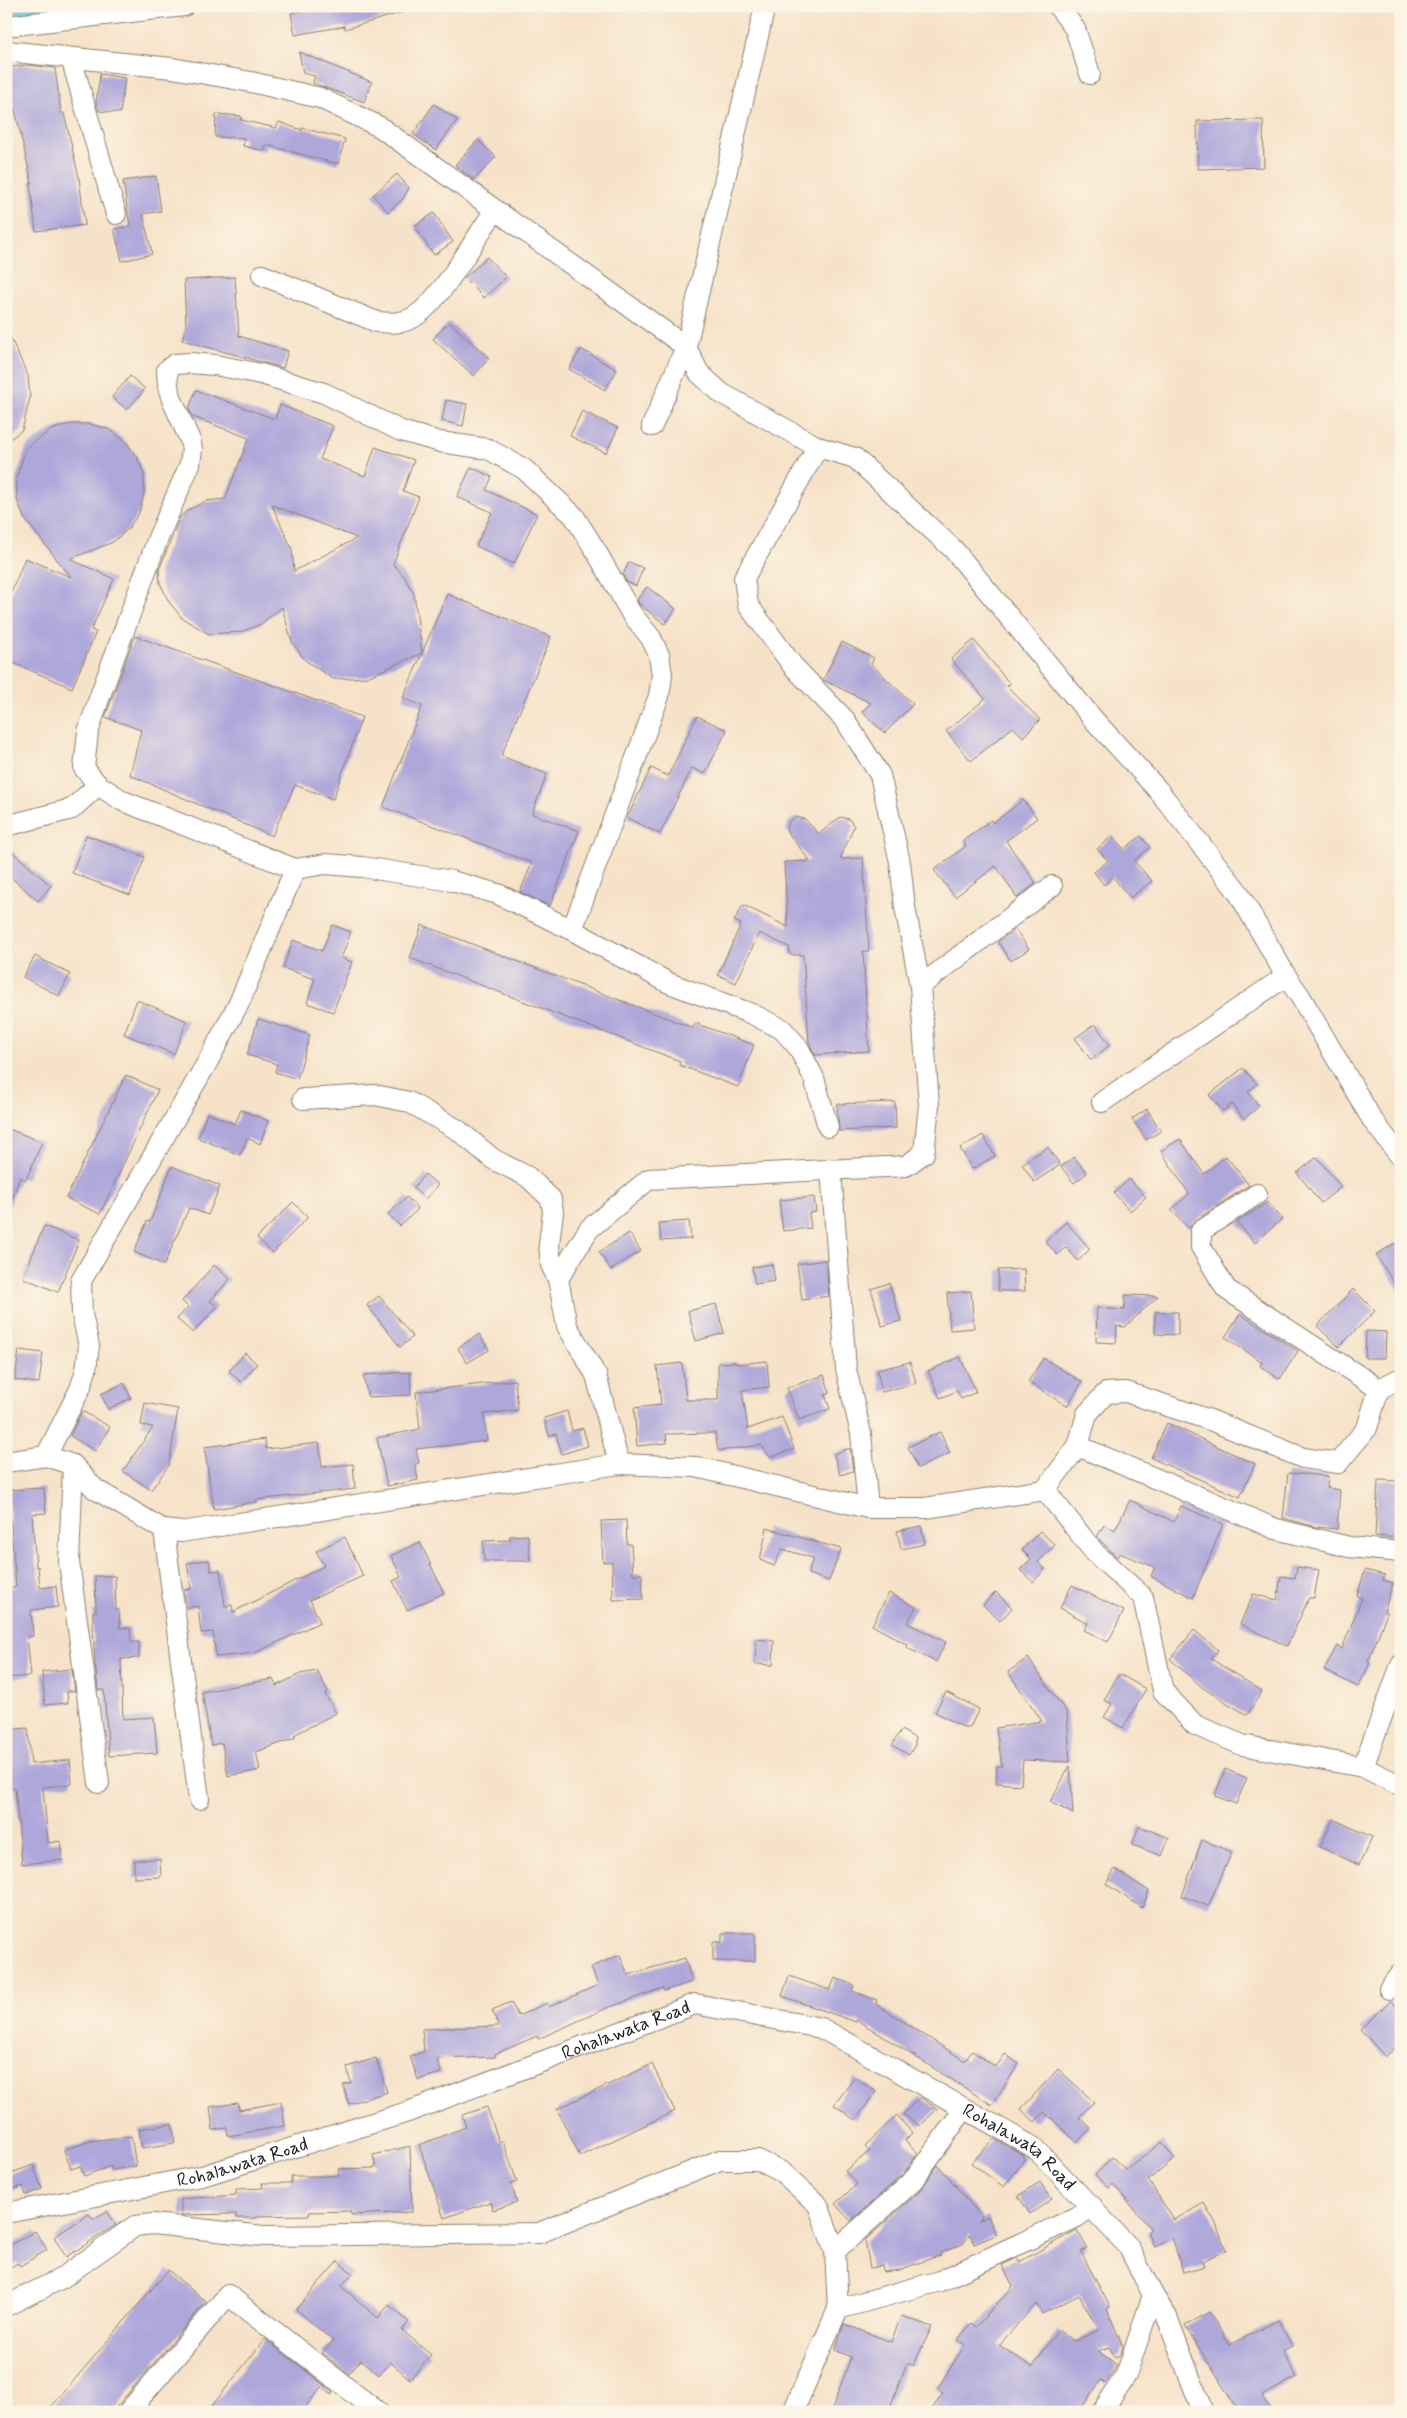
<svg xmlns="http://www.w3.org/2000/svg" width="1407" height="2418" viewBox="0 0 1407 2418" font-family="Mynerve,sans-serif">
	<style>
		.water { fill: #68c3e6; stroke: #427081 }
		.building { fill: #aea7da; fill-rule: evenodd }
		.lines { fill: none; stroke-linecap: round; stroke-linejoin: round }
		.street-casing { stroke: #897f72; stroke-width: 22 }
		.street { stroke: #fff; stroke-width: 20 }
		.labels { text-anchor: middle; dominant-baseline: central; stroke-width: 4; stroke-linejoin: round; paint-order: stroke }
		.street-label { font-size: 19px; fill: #1c1c1c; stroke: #fcf5e5 }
	</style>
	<rect width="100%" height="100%" fill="#fcf5e5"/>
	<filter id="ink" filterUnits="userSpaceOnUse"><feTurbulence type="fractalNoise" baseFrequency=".02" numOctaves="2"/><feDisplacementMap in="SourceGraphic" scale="10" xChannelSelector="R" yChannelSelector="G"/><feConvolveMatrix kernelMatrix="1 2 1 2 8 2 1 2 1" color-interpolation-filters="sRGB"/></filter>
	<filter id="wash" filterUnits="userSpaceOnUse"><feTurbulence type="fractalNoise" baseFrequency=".0096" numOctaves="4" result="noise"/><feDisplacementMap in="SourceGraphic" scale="20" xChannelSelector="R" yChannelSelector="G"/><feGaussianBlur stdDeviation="1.12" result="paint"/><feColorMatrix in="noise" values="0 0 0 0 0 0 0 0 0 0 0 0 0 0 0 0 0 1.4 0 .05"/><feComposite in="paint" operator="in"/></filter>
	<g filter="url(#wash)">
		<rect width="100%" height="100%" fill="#f6e2c8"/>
		<!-- water -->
		<polygon class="water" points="6,6 105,6 6,17"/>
		<g id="blocks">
			<!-- building -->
			<g class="building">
				<polygon points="324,6 406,6 407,11 345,29 345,26 295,35 291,13"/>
				<polygon points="299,52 372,82 364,102 313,83 315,76 303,73"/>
				<polygon points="26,65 55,68 61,113 64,113 79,178 85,225 36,231 30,183 32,183 15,110 6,111 6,68"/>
				<polygon points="100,74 125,78 120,113 99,111 96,103"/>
				<polygon points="434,104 457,120 436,150 413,134"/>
				<polygon points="216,114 241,116 241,120 276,128 279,122 302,130 302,128 345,139 338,164 266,145 264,151 243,146 244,138 215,137"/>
				<polygon points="1263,120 1264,167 1198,169 1197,121"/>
				<polygon points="478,140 496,157 474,180 455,165"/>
				<polygon points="397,174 409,188 402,200 388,212 373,195"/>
				<polygon points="156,176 161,211 143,214 152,254 122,261 114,229 130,226 123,181"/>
				<polygon points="434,213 453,242 434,255 414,226"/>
				<polygon points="487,257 506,277 484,298 464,278"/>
				<polygon points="235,277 239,336 288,351 283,368 182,340 186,326 184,280"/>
				<polygon points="449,322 489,358 474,376 433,339"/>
				<polygon points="6,328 28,376 30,398 22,430 6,442"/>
				<polygon points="581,349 617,370 605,390 569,369"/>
				<polygon points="130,376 145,389 127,410 112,397"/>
				<path d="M196,390l79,29 5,-14 53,21 -13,33 45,17 10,-29 39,13 -11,31 16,6 -26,67 11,12 10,18 8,59 -55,24 -34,2 -28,-19 -13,-18 -10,-35 -21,17 -20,8 -32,2 -27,-16 -13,-16 -9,-19 -1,-13 21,-53 8,-7 18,-9 19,-2 24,-61 -56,-21 -4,-8zM272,505l85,33 -63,33 -2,-22z"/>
				<polygon points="446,400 467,404 463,426 442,421"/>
				<polygon points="582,411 618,428 606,453 570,436"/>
				<polygon points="70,424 90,424 109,429 125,441 137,456 144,475 144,494 139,513 128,529 113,542 70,559 114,579 91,630 96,632 72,688 6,660 6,591 11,593 25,558 71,577 24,518 17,499 16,479 26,448 51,430"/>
				<polygon points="471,467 492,477 486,490 537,514 514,564 476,546 492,512 457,497"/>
				<polygon points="629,562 643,568 636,586 627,582 623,575"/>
				<polygon points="647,587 676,609 665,624 640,605 637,600"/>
				<polygon points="447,594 551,637 501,756 547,774 532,814 579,831 550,906 520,892 532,863 383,807 422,706 403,698"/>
				<polygon points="135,636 362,717 333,799 295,785 272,836 130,775 141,730 105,717"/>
				<polygon points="974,640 1010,684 1007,686 1040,720 1023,737 1013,727 971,761 946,731 985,699 951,659"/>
				<polygon points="842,642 874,658 871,664 913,704 885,733 862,712 871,703 823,680"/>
				<polygon points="697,716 727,730 705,774 692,768 660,834 627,818 651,768 668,776"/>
				<polygon points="1023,800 1037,818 1006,841 1036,883 1017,898 996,866 955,897 934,870 966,846 963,841 991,820 993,823"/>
				<polygon points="796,817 805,819 819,834 840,817 849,819 854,826 840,859 863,858 869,951 863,951 869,1051 815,1055 809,1042 803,955 790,955 789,947 759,933 736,983 718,975 741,924 734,921 743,905 788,927 784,862 810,861 786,830 789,821"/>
				<polygon points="86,835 145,857 130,895 72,873"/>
				<polygon points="1112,836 1124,849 1141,836 1150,847 1134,861 1152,881 1130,898 1113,877 1104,885 1094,872 1108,861 1097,849"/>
				<polygon points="6,846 51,886 38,901 6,873"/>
				<polygon points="332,925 351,932 341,958 352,962 333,1012 307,1003 315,979 283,968 293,940 322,951"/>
				<polygon points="422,925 693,1028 695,1023 754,1045 738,1087 679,1065 680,1061 410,958"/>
				<polygon points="1015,929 1029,949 1011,961 998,942"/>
				<polygon points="35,956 70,974 59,996 23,977"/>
				<polygon points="137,1000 187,1021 174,1054 124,1034"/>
				<polygon points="258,1019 310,1035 297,1079 275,1072 277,1064 247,1055"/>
				<polygon points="1095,1024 1110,1045 1091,1060 1075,1038"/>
				<polygon points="1243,1068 1257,1084 1248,1092 1259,1106 1244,1119 1232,1104 1223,1111 1209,1095"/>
				<polygon points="126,1075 158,1090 100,1214 66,1198"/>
				<polygon points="895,1102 896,1128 839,1131 837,1104"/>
				<polygon points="1147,1109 1161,1131 1146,1140 1132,1119"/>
				<polygon points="241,1110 268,1121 260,1144 247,1138 240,1155 198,1138 207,1113 235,1124"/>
				<polygon points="6,1128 42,1142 26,1180 20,1177 8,1209"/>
				<polygon points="983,1135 995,1156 972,1169 960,1148"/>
				<polygon points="1180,1139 1204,1174 1226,1156 1249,1185 1194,1221 1189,1229 1171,1210 1189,1194 1161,1151"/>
				<polygon points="1048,1147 1060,1165 1034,1182 1022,1164"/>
				<polygon points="1074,1157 1087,1173 1074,1183 1061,1167"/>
				<polygon points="1317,1157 1341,1187 1321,1203 1297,1173"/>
				<polygon points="172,1166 220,1186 208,1215 189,1208 164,1265 134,1252 147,1221 150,1222"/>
				<polygon points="425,1174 438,1185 425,1199 413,1188"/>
				<polygon points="1129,1179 1146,1197 1130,1211 1114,1193"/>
				<polygon points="407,1197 418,1209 400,1226 388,1214"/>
				<polygon points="814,1197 816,1212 809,1213 811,1228 783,1231 779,1200"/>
				<polygon points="293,1202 308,1217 273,1253 257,1238"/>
				<polygon points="1268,1202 1282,1219 1255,1243 1237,1222"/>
				<polygon points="689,1221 691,1239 661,1241 659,1223"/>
				<polygon points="1066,1222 1090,1249 1078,1261 1066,1247 1057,1255 1045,1241"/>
				<polygon points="44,1226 79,1240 58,1292 23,1278"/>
				<polygon points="629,1233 641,1251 611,1270 599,1252"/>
				<polygon points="1395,1243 1401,1251 1401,1294 1376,1255"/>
				<polygon points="826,1260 829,1296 802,1300 797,1264"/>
				<polygon points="772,1264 775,1281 755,1284 752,1267"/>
				<polygon points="214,1265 230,1279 210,1301 217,1307 193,1333 177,1319 188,1307 182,1301"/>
				<polygon points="1024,1269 1025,1291 998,1291 998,1270"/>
				<polygon points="889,1283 901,1321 882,1326 871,1289"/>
				<polygon points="1353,1289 1375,1311 1339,1347 1317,1326"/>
				<polygon points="971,1291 974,1328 950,1330 947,1293"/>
				<polygon points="1125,1295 1158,1296 1125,1327 1117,1326 1116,1343 1096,1342 1097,1308 1125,1310"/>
				<polygon points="379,1296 413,1337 400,1347 367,1305"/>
				<polygon points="716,1304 724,1333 696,1341 688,1311"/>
				<polygon points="1155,1312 1178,1312 1178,1335 1155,1334"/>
				<polygon points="1240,1314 1298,1351 1280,1379 1260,1366 1262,1362 1225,1337"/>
				<polygon points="1366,1331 1386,1332 1385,1358 1365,1358"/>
				<polygon points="479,1334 489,1350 467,1363 458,1348"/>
				<polygon points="19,1350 43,1353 39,1383 15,1380"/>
				<polygon points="245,1353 257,1364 241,1382 229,1371"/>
				<polygon points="960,1357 976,1392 961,1399 957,1391 940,1398 928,1371"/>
				<polygon points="1043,1358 1082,1382 1067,1406 1028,1382"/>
				<polygon points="767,1361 769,1387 742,1390 748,1429 782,1417 794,1449 770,1457 761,1445 718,1451 715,1433 666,1434 667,1443 637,1446 634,1408 661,1405 657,1366 682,1363 686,1400 718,1400 718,1363 736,1362 736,1364"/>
				<polygon points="910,1362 916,1383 882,1392 877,1370"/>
				<polygon points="410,1372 411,1395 368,1397 363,1375"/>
				<polygon points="824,1375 830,1393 825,1395 830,1409 799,1420 787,1388"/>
				<polygon points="515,1380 518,1410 484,1414 487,1441 416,1449 419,1463 415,1464 418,1480 387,1486 377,1438 420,1429 416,1392"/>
				<polygon points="124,1383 131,1398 108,1409 101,1394"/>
				<polygon points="145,1403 178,1409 169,1465 151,1490 123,1471 153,1427 141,1425"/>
				<polygon points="82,1411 110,1427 95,1451 70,1436"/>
				<polygon points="567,1411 572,1431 583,1428 588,1446 562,1454 556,1434 549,1436 544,1418"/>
				<polygon points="1167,1423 1255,1464 1240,1497 1151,1458"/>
				<polygon points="940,1432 950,1453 918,1468 908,1447"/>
				<polygon points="265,1439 266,1449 319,1443 322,1467 353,1464 355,1489 256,1500 257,1502 214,1509 204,1447"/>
				<polygon points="850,1448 853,1471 840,1475 834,1454"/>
				<polygon points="1288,1473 1328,1476 1327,1488 1340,1490 1337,1529 1316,1527 1283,1518"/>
				<polygon points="1378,1480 1399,1481 1401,1538 1375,1536"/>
				<polygon points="44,1488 46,1513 32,1514 36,1567 38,1566 40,1588 56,1586 58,1607 31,1610 33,1636 27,1636 31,1676 6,1678 6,1588 16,1587 8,1490"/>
				<polygon points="1130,1500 1174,1522 1181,1506 1223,1524 1193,1598 1151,1576 1155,1567 1119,1553 1117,1557 1097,1537 1104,1525 1115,1530"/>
				<polygon points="626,1520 627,1544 631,1544 633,1574 642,1574 643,1599 613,1600 612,1562 603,1562 601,1521"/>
				<polygon points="921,1526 925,1544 901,1549 897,1531"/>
				<polygon points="767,1528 841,1549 829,1581 808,1574 813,1558 782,1549 774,1566 760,1560"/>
				<polygon points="1040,1531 1055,1545 1038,1562 1045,1569 1033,1582 1020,1570 1031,1559 1022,1550"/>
				<polygon points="528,1535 530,1561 484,1561 483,1541 510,1540 510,1536"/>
				<polygon points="345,1537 363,1576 310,1600 320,1622 255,1653 216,1657 213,1632 201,1633 198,1606 187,1608 184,1590 191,1589 187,1563 209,1560 211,1571 220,1570 225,1606 232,1605 233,1612 324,1566 316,1551"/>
				<polygon points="420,1542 444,1593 407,1610 393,1581 401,1577 391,1556"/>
				<polygon points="1297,1567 1319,1570 1314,1598 1309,1598 1287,1646 1240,1624 1253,1594 1277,1600 1281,1576 1295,1578"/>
				<polygon points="1365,1570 1385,1575 1383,1580 1393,1583 1384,1612 1387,1613 1368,1662 1370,1663 1358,1687 1324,1670 1337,1646 1342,1649 1362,1598 1357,1596"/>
				<polygon points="95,1576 115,1576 116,1610 119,1610 120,1628 130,1628 131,1642 139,1642 139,1658 121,1659 123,1719 154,1717 157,1753 109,1756 104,1690 98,1690 95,1662 93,1630 93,1611 96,1611"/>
				<polygon points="1072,1585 1124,1611 1108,1642 1084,1630 1088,1623 1060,1608"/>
				<polygon points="996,1592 1012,1608 1000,1621 983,1605"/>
				<polygon points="889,1593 916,1607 907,1623 946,1642 936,1662 907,1648 908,1645 872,1625"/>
				<polygon points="1194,1630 1218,1650 1211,1659 1262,1691 1247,1715 1203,1688 1170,1659"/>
				<polygon points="756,1639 774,1641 773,1665 755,1664"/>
				<polygon points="1028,1658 1067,1713 1070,1762 1023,1760 1021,1785 996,1783 997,1766 1002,1766 996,1728 1042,1721 1008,1672"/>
				<polygon points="72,1669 75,1691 67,1691 68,1703 45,1705 42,1672"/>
				<polygon points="317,1671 328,1692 325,1694 336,1713 294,1735 295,1738 256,1752 260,1770 228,1776 222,1743 211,1745 202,1692 273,1679 276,1686 300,1674"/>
				<polygon points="1119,1674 1146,1689 1123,1728 1104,1717 1112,1704 1104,1700"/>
				<polygon points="946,1692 979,1709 970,1727 963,1727 935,1712"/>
				<polygon points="28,1728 31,1764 70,1760 72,1784 43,1787 48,1843 61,1841 63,1860 22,1864 15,1788 6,1789 6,1730"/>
				<polygon points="901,1730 915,1738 915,1745 909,1755 892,1745"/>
				<polygon points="1070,1766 1073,1814 1050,1802"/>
				<polygon points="1225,1769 1247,1778 1236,1804 1215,1796"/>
				<polygon points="1333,1819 1372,1837 1359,1865 1320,1847"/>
				<polygon points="1139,1826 1169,1838 1162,1856 1132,1845"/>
				<polygon points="1202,1840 1232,1852 1208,1906 1182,1896"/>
				<polygon points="160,1859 161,1877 134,1878 134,1860"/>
				<polygon points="1115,1869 1149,1891 1142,1908 1106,1884"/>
				<polygon points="722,1933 755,1933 755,1961 713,1961 713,1942 722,1942"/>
				<polygon points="620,1955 628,1975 685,1958 692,1982 663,1991 663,1988 607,2008 538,2039 537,2036 495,2054 495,2057 437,2059 441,2073 418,2080 410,2056 424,2052 422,2029 499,2026 492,2010 511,2002 518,2016 547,2003 549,2007 598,1985 591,1967"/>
				<polygon points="789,1976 830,1990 835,1978 854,1985 852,1991 877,2000 876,2004 965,2061 972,2051 996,2067 1005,2054 1019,2064 992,2105 857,2020 856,2022 782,1996"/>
				<polygon points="1391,2001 1401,2012 1401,2043 1385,2057 1360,2029"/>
				<polygon points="376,2058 387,2092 349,2104 343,2085 351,2083 347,2067"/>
				<polygon points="652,2064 675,2111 580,2156 557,2109"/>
				<polygon points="1058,2069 1094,2102 1079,2117 1091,2128 1077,2142 1044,2112 1035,2122 1021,2109"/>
				<polygon points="855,2077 876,2092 855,2120 834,2105"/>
				<polygon points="920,2097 937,2109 920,2126 903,2114"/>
				<polygon points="281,2102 285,2126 228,2136 227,2128 213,2130 210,2107 238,2103 239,2110"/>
				<polygon points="487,2107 499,2142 503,2141 517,2182 511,2184 517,2202 493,2210 490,2202 444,2218 419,2145 466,2127 462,2115"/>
				<polygon points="897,2115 912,2133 905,2140 918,2153 902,2175 851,2221 835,2204 857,2184 845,2171 870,2151 865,2146"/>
				<polygon points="172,2124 175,2143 142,2148 139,2129"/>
				<polygon points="131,2136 136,2166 112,2170 111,2166 84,2176 80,2166 71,2169 64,2150 90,2141"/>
				<polygon points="994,2139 1024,2155 1024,2160 1004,2187 971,2163"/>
				<polygon points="1162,2142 1175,2159 1148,2180 1174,2220 1204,2203 1215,2222 1226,2250 1203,2261 1205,2266 1183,2272 1172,2237 1154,2246 1147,2232 1151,2229 1113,2184 1109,2188 1095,2175 1112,2157 1126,2170"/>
				<polygon points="410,2146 412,2212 351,2215 351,2211 309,2212 309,2215 257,2216 257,2218 236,2218 236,2214 181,2215 181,2199 236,2195 236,2189 263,2188 262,2183 291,2183 291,2176 339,2176 338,2169 376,2168 373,2155"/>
				<polygon points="33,2165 42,2189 26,2195 23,2186 6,2192 6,2175"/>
				<polygon points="938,2165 982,2217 979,2221 988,2216 996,2235 974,2244 970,2234 963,2244 940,2253 941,2255 899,2270 883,2272 882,2266 870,2268 865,2240 919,2192"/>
				<polygon points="1040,2182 1052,2199 1030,2214 1018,2196"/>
				<polygon points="107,2211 116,2225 66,2257 54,2237 89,2214 93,2219"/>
				<path d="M1077,2230l10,18 -6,4 29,55 -3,2 16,38 -3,8 -5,2 -6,-10 -11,4 19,14 -11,18 -5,-3 -22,32h-149l13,-19 -6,-4 28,-44 -7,-5 13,-17 5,4 37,-41 -11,-21 15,-7 2,4zM1079,2295l20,35 -25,11 -16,-11 -26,37 -33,-22 37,-41 6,10z"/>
				<polygon points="35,2231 47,2250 20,2266 18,2263 6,2270 6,2248"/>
				<polygon points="338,2261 353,2274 341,2286 378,2318 389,2305 409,2322 402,2330 431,2355 410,2379 390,2362 379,2375 361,2360 349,2374 322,2353 333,2341 296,2309"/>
				<polygon points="168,2270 206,2302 118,2405 113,2412 47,2412"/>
				<polygon points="1209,2312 1230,2345 1278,2320 1292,2346 1282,2351 1297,2377 1262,2396 1272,2412 1239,2412 1216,2375 1185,2326"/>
				<polygon points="901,2316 932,2327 913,2366 907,2363 888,2412 831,2412 851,2357 835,2350 844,2324 891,2342"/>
				<polygon points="265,2339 333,2392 331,2395 321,2387 302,2412 207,2412"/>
			</g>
		</g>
	</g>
	<g filter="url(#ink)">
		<use href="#blocks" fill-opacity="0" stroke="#897f72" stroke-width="1"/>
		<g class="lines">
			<!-- street casing -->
			<g class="street-casing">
				<g id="street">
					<polyline points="1058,6 1075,29 1090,74"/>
					<polyline points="6,26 184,6"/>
					<polyline points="6,51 172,68 251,82 320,98 380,127 686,347 652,426"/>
					<polyline points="71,58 116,214"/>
					<path d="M262,275l115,47c14,1 25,2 37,-5 26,-15 62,-80 81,-107"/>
					<polyline points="818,447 855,458 954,550 1093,719 1158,790 1238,892 1286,976 1300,996 1373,1121 1401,1157"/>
					<polyline points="6,826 72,809 98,785"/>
					<polyline points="572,930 659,696 662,675 659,655 651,638 631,613 596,551 574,516 524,469 488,449 440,442 401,431 324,393 261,374 215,365 190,363 175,364 167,370 168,386 172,400 190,440 192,449 190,464 158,538 101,693 88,732 84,768 98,785 123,801 295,869 326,864 362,867 452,881 498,894 572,930 669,983 752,1014 782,1029 798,1047 814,1078 828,1127"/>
					<polyline points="920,986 1052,886"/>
					<polyline points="303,1099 375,1095 409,1102 458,1130 493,1159 528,1177 551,1199 553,1212 549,1244 551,1265 558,1279 567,1326 596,1375 619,1464"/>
					<polyline points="1102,1102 1286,976"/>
					<polyline points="831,1170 846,1369 861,1434 868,1508"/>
					<polyline points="1257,1194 1201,1231 1201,1247 1226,1289 1379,1389"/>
					<polyline points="558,1279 589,1229 649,1179 906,1166 924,1153 929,1105 920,986 905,907 900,862 880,775 845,720 793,666 748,605 744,578 818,447 721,393 699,373 686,347 765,6"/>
					<polyline points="1401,1378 1379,1389 1367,1428 1338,1463 1303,1458 1210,1420 1126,1392 1106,1393 1087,1414 1078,1446 1276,1529 1349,1547 1401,1552"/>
					<polyline points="46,1456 80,1389 86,1370 89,1346 82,1314 81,1281 208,1061 239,1003 295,869"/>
					<polyline points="6,1462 46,1456 73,1465 95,1489 164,1530 181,1532 619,1464 696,1467 868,1508 925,1508 1045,1490 1095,1553 1143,1597 1163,1691 1195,1725 1242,1745 1363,1767 1401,1786"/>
					<polyline points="73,1465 69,1562 99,1783"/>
					<polyline points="1045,1490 1078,1446"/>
					<polyline points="164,1530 199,1799"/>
					<polyline points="1363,1767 1401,1665"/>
					<polyline points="1389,1989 1401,1973"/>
					<path id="s1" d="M6,2213l196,-37 206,-64 287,-108 126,24 214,120 93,98 25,49 -27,80 -24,37"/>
					<polyline points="835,2251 911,2183 964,2109"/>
					<polyline points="1153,2295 1167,2317 1203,2412"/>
					<polyline points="6,2306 62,2278 135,2226 153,2224 263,2236 539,2233 720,2160 758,2160 782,2172 818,2205 835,2251 838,2309 793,2412"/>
					<polyline points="838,2309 940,2281 1077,2217 1092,2206"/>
					<polyline points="128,2412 228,2295 378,2412"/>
				</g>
			</g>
			<!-- street -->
			<use href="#street" class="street"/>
		</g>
	</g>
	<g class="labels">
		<!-- street labels -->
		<g class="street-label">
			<text stroke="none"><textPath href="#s1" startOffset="648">Rohalawata Road</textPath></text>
			<text stroke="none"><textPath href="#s1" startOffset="1082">Rohalawata Road</textPath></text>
			<text stroke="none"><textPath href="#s1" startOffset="242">Rohalawata Road</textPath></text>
		</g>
	</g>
	<!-- margin -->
	<rect width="1407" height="2418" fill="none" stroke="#fcf5e5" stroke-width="25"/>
</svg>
